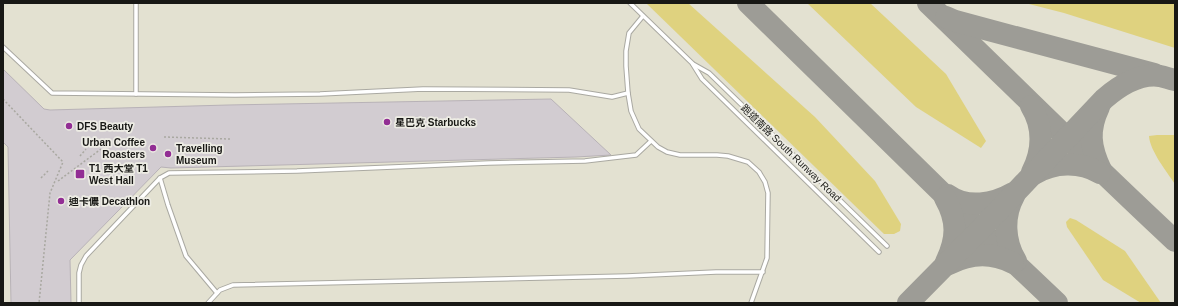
<svg xmlns="http://www.w3.org/2000/svg" width="1178" height="306" viewBox="0 0 1178 306" font-family="Arial,'Noto Sans TC',sans-serif">
	<style>
		.built { fill: #e3e1d1 }
		.green { fill: #dfd27f }
		.lines { fill: none; stroke-linecap: round; stroke-linejoin: round }
		.taxiway { stroke: #9d9c96; stroke-width: 22 }
		.building { fill: #d2ccd1; stroke: #b8b2b7 }
		.service-casing { stroke: #aaa9a2; stroke-width: 5.5 }
		.path { stroke: #a9a8a1; stroke-width: 1.5; stroke-dasharray: 2 2; stroke-linecap: butt }
		.service { stroke: #fff; stroke-width: 3.5 }
		.poi-dot { fill: #922e94; stroke: #edece4; stroke-width: 1.5 }
		.labels { text-anchor: middle; dominant-baseline: central; stroke-width: 3.5; stroke-linejoin: round; paint-order: stroke }
		.poi-label { font-size: 10px; font-weight: bold; fill: #181815; stroke: #edece4; text-anchor: start }
		.street-label { font-size: 10px; fill: #181815; stroke: #edece4 }
	</style>
	<rect width="100%" height="100%" fill="#edece4"/>
	<!-- built -->
	<rect class="built" x="3" y="3" width="1172" height="300"/>
	<!-- green -->
	<g class="green">
		<polygon points="646,3 688,3 815,117 875,181 901,224 900,231 894,234 884,234"/>
		<polygon points="807,3 870,3 946,74 986,141 981,148 916,107"/>
		<polygon points="1025,3 1175,3 1175,48 1064,13"/>
		<path d="M1157,135h18v49c-8,-12 -25,-33 -26,-48z"/>
		<polygon points="1070,218 1076,220 1125,251 1161,303 1141,303 1103,280 1067,227 1066,222"/>
	</g>
	<g class="lines">
		<!-- taxiway -->
		<g class="taxiway">
			<polyline points="748,3 980,230 1057,303"/>
			<path d="M928,3c82,79 163,160 247,238"/>
			<polyline points="946,17 955,21 1154,74"/>
			<path d="M1031,106c13,21 12,45 1,66"/>
			<path d="M1099,107c-11,23 -9,40 2,63"/>
			<path d="M1034,174c20,-12 46,-13 66,-1"/>
			<path d="M948,195c19,14 46,9 65,-2"/>
			<path d="M1014,196c-11,20 -10,45 2,65"/>
			<path d="M945,198c13,23 12,41 1,64"/>
			<path d="M949,264c21,-11 43,-12 64,-1"/>
			<path d="M908,303l72,-73 124,-131c15,-13 35,-26 56,-23 5,1 10,3 15,4"/>
		</g>
	</g>
	<!-- building -->
	<polygon class="building" points="3,69 44,109 50,110 228,105 551,99 611,155 576,157 171,168 161,167 70,260 71,303 11,303 8,147 3,142"/>
	<g class="lines">
		<!-- service casing -->
		<g class="service-casing">
			<g id="service">
				<polyline points="630,3 692,63 702,79 879,252"/>
				<polyline points="643,16 629,33 626,51 626,66 628,93 631,111 639,129 658,147 667,152 680,155 717,155 728,156 748,162 759,172 765,182 768,193 767,258 751,303"/>
				<polyline points="3,47 52,93 235,95 320,94 423,89 569,90 612,97 628,93"/>
				<polyline points="693,64 709,73 887,246"/>
				<polyline points="136,94 136,3"/>
				<polyline points="160,178 168,205 186,256 217,293"/>
				<polyline points="79,303 79,273 81,265 86,256 160,178 169,173 297,171 489,163 585,161 636,155 651,141"/>
				<polyline points="208,303 220,290 233,285 627,276 716,272 763,272"/>
			</g>
		</g>
		<!-- path -->
		<g class="path">
			<polyline points="3,99 63,162 50,193 39,303"/>
			<polyline points="164,137 230,139"/>
			<polyline points="80,156 86,149"/>
			<polyline points="41,178 48,171"/>
			<polyline points="58,181 101,149"/>
		</g>
		<!-- service -->
		<use href="#service" class="service"/>
	</g>
	<!-- markers -->
	<g class="poi-dot">
		<circle cx="387" cy="122" r="4"/>
		<circle cx="69" cy="126" r="4"/>
		<circle cx="153" cy="148" r="4"/>
		<circle cx="168" cy="154" r="4"/>
		<rect x="75" y="169" width="10" height="10" rx="2"/>
		<circle cx="61" cy="201" r="4"/>
	</g>
	<g class="labels">
		<!-- poi labels -->
		<g class="poi-label">
			<text x="395" y="122">星巴克 Starbucks</text>
			<text x="77" y="126">DFS Beauty</text>
			<text x="145" y="142" text-anchor="end">Urban Coffee<tspan x="145" dy="12">Roasters</tspan></text>
			<text x="176" y="148">Travelling<tspan x="176" dy="12">Museum</tspan></text>
			<text x="89" y="168">T1 西大堂 T1<tspan x="89" dy="12">West Hall</tspan></text>
			<text x="69" y="201">迪卡儂 Decathlon</text>
		</g>
		<!-- street labels -->
		<g class="street-label">
			<text transform="translate(791 153) rotate(44)">跑道南路 South Runway Road</text>
		</g>
	</g>
	<!-- border -->
	<rect width="1178" height="306" fill="none" stroke="#181815" stroke-width="8"/>
</svg>
